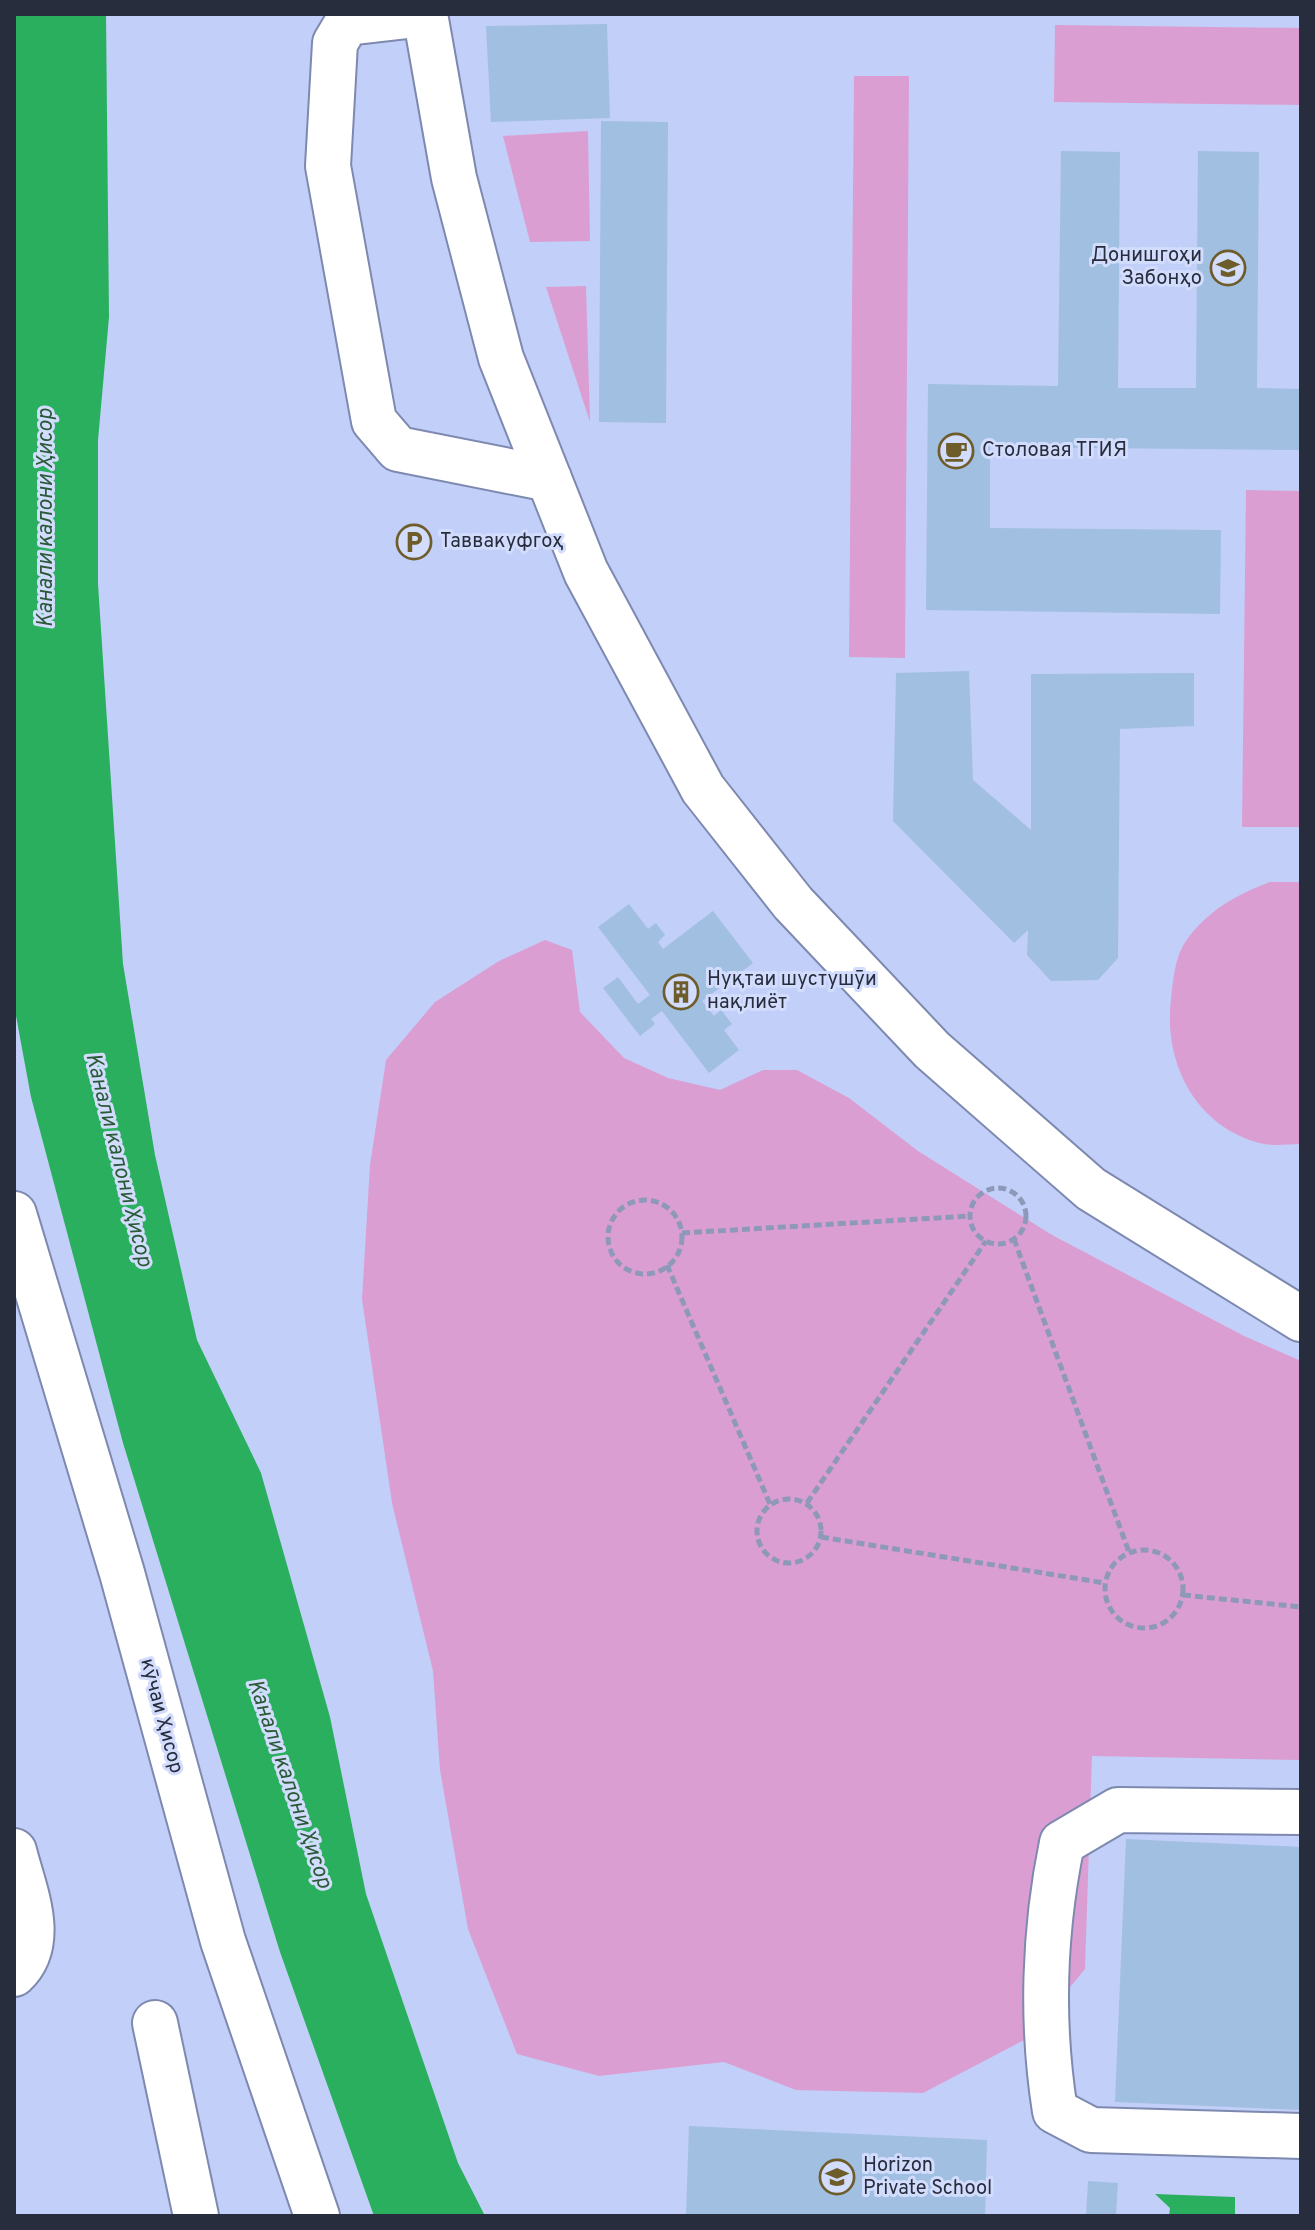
<svg xmlns="http://www.w3.org/2000/svg" width="1315" height="2230" viewBox="0 0 1315 2230" font-family="Overpass,sans-serif">
	<style>
		.green { fill: #db9ed2 }
		.water { fill: #29af5e }
		.building { fill: #a1bfe1 }
		.lines { fill: none; stroke-linecap: round; stroke-linejoin: round }
		.minor-casing { stroke: #7d89af; stroke-width: 48 }
		.path { stroke: #8e99b9; stroke-width: 5; stroke-dasharray: 8 4; stroke-linecap: butt }
		.minor { stroke: #fff; stroke-width: 44 }
		.labels { text-anchor: middle; dominant-baseline: central; stroke-width: 6; stroke-linejoin: round; paint-order: stroke }
		.poi-label { font-size: 20px; fill: #282d3d; stroke: #d2dcfd; text-anchor: start }
		.street-label { font-size: 20px; fill: #282d3d; stroke: #d2dcfd }
		.water-label { font-size: 22px; font-style: italic; fill: #2a5a38; stroke: #d2dcfd }
	</style>
	<rect width="100%" height="100%" fill="#c2cff8"/>
	<!-- green -->
	<g class="green">
		<polygon points="1055,25 1301,28 1301,105 1054,102"/>
		<polygon points="854,76 909,76 905,658 849,657"/>
		<polygon points="588,131 590,241 530,242 503,136"/>
		<polygon points="586,286 590,422 546,287"/>
		<polygon points="1246,490 1301,491 1301,827 1242,827"/>
		<path d="M1270,882h31v262c-12,0 -25,2 -37,0 -67,-15 -101,-80 -93,-145 2,-18 4,-43 15,-58 22,-31 50,-46 84,-59z"/>
		<polygon points="545,940 572,950 580,1012 624,1058 668,1078 720,1090 763,1070 797,1070 849,1098 918,1151 1052,1235 1244,1336 1301,1361 1301,1760 1092,1756 1085,1969 1028,2038 923,2093 796,2090 724,2062 599,2076 517,2054 468,1929 440,1770 433,1671 392,1503 362,1299 370,1165 386,1060 435,1002 499,961"/>
	</g>
	<!-- water -->
	<g class="water">
		<polygon points="14,14 106,14 109,317 98,440 98,584 123,964 155,1155 197,1340 261,1473 330,1717 366,1894 458,2163 485,2216 374,2216 280,1952 123,1443 31,1097 14,1005"/>
		<polygon points="1155,2194 1235,2197 1235,2216 1169,2216 1170,2208"/>
	</g>
	<!-- building -->
	<g class="building">
		<polygon points="607,24 610,118 491,122 486,26"/>
		<polygon points="601,121 668,122 666,423 599,422"/>
		<polygon points="1061,151 1120,152 1118,388 1196,388 1198,151 1259,152 1257,388 1301,389 1301,450 990,447 990,528 1221,530 1220,614 926,610 928,384 1058,386"/>
		<polygon points="969,671 973,780 1031,830 1031,674 1194,673 1194,726 1120,729 1118,958 1098,980 1051,981 1027,955 1028,930 1014,943 893,821 896,673"/>
		<polygon points="629,904 648,929 656,923 665,935 658,942 663,949 713,911 753,963 702,1001 714,1016 721,1010 732,1024 724,1030 739,1050 709,1073 662,1011 651,1019 655,1024 640,1036 603,988 618,977 638,1004 650,995 598,927"/>
		<polygon points="1126,1839 1301,1847 1301,2110 1115,2102"/>
		<polygon points="689,2126 987,2140 985,2216 686,2216"/>
		<polygon points="1088,2181 1118,2183 1116,2216 1086,2216"/>
	</g>
	<g class="lines">
		<!-- minor casing -->
		<g class="minor-casing">
			<g id="minor">
				<polyline points="425,14 454,178 501,358 586,572 703,789 793,903 932,1050 1091,1189 1301,1319"/>
				<polyline points="425,14 347,23 335,43 328,166 374,421 398,449 549,479"/>
				<polyline points="14,1214 122,1573 223,1941 317,2216"/>
				<path d="M1301,1812l-183,-2 -56,33c-18,87 -21,180 -7,268l36,19 210,6"/>
				<path d="M14,1851c10,40 34,91 0,123"/>
				<polyline points="155,2023 196,2216"/>
			</g>
		</g>
		<!-- path -->
		<g class="path">
			<circle cx="998" cy="1216" r="28"/>
			<circle cx="645" cy="1237" r="37"/>
			<polyline points="682,1233 970,1216"/>
			<polyline points="1014,1239 1129,1552"/>
			<polyline points="667,1265 770,1504"/>
			<circle cx="789" cy="1531" r="32"/>
			<polyline points="807,1503 986,1241"/>
			<polyline points="821,1537 1105,1583"/>
			<circle cx="1144" cy="1589" r="39"/>
			<polyline points="1183,1595 1301,1607"/>
		</g>
		<!-- minor -->
		<use href="#minor" class="minor"/>
	</g>
	<!-- icons -->
	<defs>
		<g id="university-ring" transform="scale(1.8)"><circle r="9.5" fill="#d2dcfd" stroke="#6e5d2b" stroke-width="1.5"/><path d="M0-5L7-2L0 1L-7-2ZM-4 1L0 2.5L4 1V4Q0 6-4 4Z" fill="#6e5d2b"/></g>
		<g id="cafe-ring" transform="scale(1.8)"><circle r="9.5" fill="#d2dcfd" stroke="#6e5d2b" stroke-width="1.5"/><path d="M-5.5-4.5H6V0H3Q3 3.5 0 3.5H-2.5Q-5.5 3.5-5.5 0ZM3-3.2v2h1.7v-2ZM-6 4.5H4V6H-6Z" fill="#6e5d2b"/></g>
		<g id="parking-ring" transform="scale(1.8)"><circle r="9.5" fill="#d2dcfd" stroke="#6e5d2b" stroke-width="1.5"/><path d="M-3.5-5.5H1a3.5 3.5 0 0 1 0 7H-1V5.5H-3.5ZM-1-3.4V-.6H.8a1.4 1.4 0 0 0 0-2.8Z" fill="#6e5d2b"/></g>
		<g id="building-ring" transform="scale(1.8)"><circle r="9.5" fill="#d2dcfd" stroke="#6e5d2b" stroke-width="1.5"/><path d="M-4-6H4V6H1V3H-1V6H-4ZM-2.5-4.3h1.7v1.8h-1.7ZM.8-4.3h1.7v1.8H.8ZM-2.5-1h1.7V.8h-1.7ZM.8-1h1.7V.8H.8Z" fill="#6e5d2b"/></g>
		<g id="school-ring" transform="scale(1.8)"><circle r="9.5" fill="#d2dcfd" stroke="#6e5d2b" stroke-width="1.5"/><path d="M0-5L7-2L0 1L-7-2ZM-4 1L0 2.5L4 1V4Q0 6-4 4Z" fill="#6e5d2b"/></g>
	</defs>
	<g fill-rule="evenodd">
		<use href="#university-ring" x="1228" y="268"/>
		<use href="#cafe-ring" x="956" y="451"/>
		<use href="#parking-ring" x="414" y="542"/>
		<use href="#building-ring" x="681" y="992"/>
		<use href="#school-ring" x="837" y="2177"/>
	</g>
	<g class="labels">
		<!-- poi labels -->
		<g class="poi-label">
			<text x="1202" y="256" text-anchor="end">Донишгоҳи<tspan x="1202" dy="23">Забонҳо</tspan></text>
			<text x="982" y="451">Столовая ТГИЯ</text>
			<text x="440" y="542">Таввакуфгоҳ</text>
			<text x="707" y="980">Нуқтаи шустушӯи<tspan x="707" dy="23">нақлиёт</tspan></text>
			<text x="863" y="2166">Horizon<tspan x="863" dy="23">Private School</tspan></text>
		</g>
		<!-- street labels -->
		<g class="street-label">
			<text transform="translate(161 1716) rotate(75)">кӯчаи Ҳисор</text>
		</g>
		<!-- water labels -->
		<g class="water-label">
			<text transform="translate(46 518) rotate(-90)">Канали калони Ҳисор</text>
			<text transform="translate(118 1160) rotate(76)">Канали калони Ҳисор</text>
			<text transform="translate(289 1784) rotate(71)">Канали калони Ҳисор</text>
		</g>
	</g>
	<!-- border -->
	<rect width="1315" height="2230" fill="none" stroke="#282d3d" stroke-width="32"/>
</svg>
